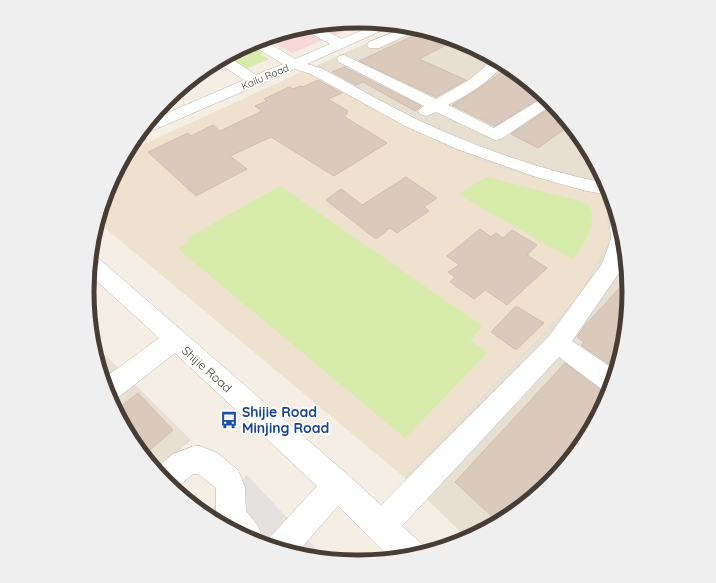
<svg xmlns="http://www.w3.org/2000/svg" width="716" height="583" viewBox="0 0 716 583" font-family="Quicksand,sans-serif">
	<style>
		.residential { fill: #e8dfd3 }
		.education { fill: #eee1ce }
		.medical { fill: #f6d8d8 }
		.green { fill: #d7ebab }
		.parking { fill: #e4e1de }
		.building { fill: #d9cabd; stroke: #d2bead }
		.lines { fill: none; stroke-linecap: round; stroke-linejoin: round }
		.minor-casing { stroke: #c3b7aa; stroke-width: 1 }
		.minor { fill: #fff; fill-rule: evenodd }
		.labels { text-anchor: middle; dominant-baseline: central; stroke-width: 3.5; stroke-linejoin: round; paint-order: stroke }
		.far-street-label { font-size: 10px; fill: #473d34; stroke: #fff }
		.street-label { font-size: 12px; fill: #473d34; stroke: #fff }
		.near-transit-label { font-size: 14px; font-weight: bold; fill: #164399; stroke: #fff; text-anchor: start }
		.rim { fill: none; stroke: #473d34; stroke-width: 5 }
	</style>
	<rect width="100%" height="100%" fill="#f4eee5"/>
	<!-- residential -->
	<g class="residential">
		<polygon points="406,26 462,42 508,67 549,100 583,141 608,188 623,239 628,292 623,344 608,395 583,442 549,483 508,517 467,538 404,477 578,296 605,196 498,169 442,145 304,71"/>
		<polygon points="92,342 191,440 156,470 133,442 108,395"/>
	</g>
	<!-- education -->
	<polygon class="education" points="304,71 442,145 498,169 605,196 609,240 578,296 404,477 98,222 108,188 127,152"/>
	<!-- medical -->
	<polygon class="medical" points="358,21 366,22 292,53 265,38 305,26"/>
	<!-- green -->
	<g class="green">
		<polygon points="257,47 266,51 260,55 269,59 246,69 227,56 238,50 241,52"/>
		<path d="M487,177l89,23 13,5c9,19 -6,41 -16,55l-115,-66z"/>
		<polygon points="280,186 482,326 470,340 487,353 405,438 178,249 190,241 186,239"/>
	</g>
	<!-- parking -->
	<polygon class="parking" points="247,475 326,559 305,557 254,541 205,515"/>
	<!-- building -->
	<g class="building">
		<polygon points="435,33 456,40 419,59 466,80 436,97 359,61 415,35 424,38"/>
		<polygon points="344,67 421,106 415,111 363,82 356,85 332,72"/>
		<polygon points="509,67 544,96 495,126 452,105 472,93"/>
		<polygon points="318,80 342,93 328,99 348,111 345,117 387,143 334,176 271,137 230,156 247,169 196,196 148,152 188,133 191,136 213,125 220,131 262,111 255,106 267,101 264,99 289,87 293,89 300,86 303,87"/>
		<polygon points="554,105 570,125 538,148 511,134"/>
		<polygon points="406,177 437,198 424,207 429,211 397,233 390,228 376,239 326,200 341,189 362,205"/>
		<polygon points="480,229 491,237 496,233 503,238 512,230 537,245 527,255 547,268 507,305 485,290 474,299 450,282 455,277 448,272 459,265 447,256"/>
		<polygon points="627,280 628,292 623,344 616,369 581,345 584,342 577,337 586,324"/>
		<polygon points="516,306 544,323 516,350 491,332"/>
		<polygon points="565,363 602,391 608,393 608,395 587,435 541,489 508,517 498,522 455,482"/>
		<polygon points="138,393 173,430 144,455 133,442 116,410"/>
	</g>
	<g class="lines">
		<!-- minor casing -->
		<g class="minor-casing">
			<g id="minor">
				<path d="M379,23l15,2 -87,39 14,4c32,17 64,36 97,52 60,28 123,50 187,63l5,12 -23,-4 -48,-13 -82,-29 -52,-23 -94,-52 -16,-5 -146,63 -9,1 11,-13 93,-40 -27,-18 10,-6 29,19 27,-11 -33,-20 12,-5 33,20 35,-15 -29,-16 13,-3 28,14z"/>
				<polygon points="409,26 421,29 379,48 369,48 367,45 369,42"/>
				<path d="M344,55l92,44 33,-19 25,-21 10,5c-15,18 -35,30 -56,41l46,23 50,-31 9,7 -52,35 -6,1 -59,-28 -10,4 -6,-2 -2,-3 6,-5 -85,-44 -2,-3 2,-3z"/>
				<path d="M618,221c4,15 9,30 5,46l-51,74 43,29 -6,22 -6,-2 -44,-33 -157,169 21,19 3,7 -15,5 -19,2 -54,-53 -42,48 -30,-9 3,-7 48,-52 -142,-133 -59,46 -5,2 -8,-22 56,-41 -70,-64 2,-19 6,2 251,218 33,30 168,-169 53,-72 9,-25 -1,-12 3,-5z"/>
				<polygon points="194,446 200,446 217,453 238,470 245,487 246,511 258,526 262,537 260,543 220,523 216,511 216,488 198,474 193,474 175,489 155,469 173,454"/>
			</g>
		</g>
		<!-- minor -->
		<use href="#minor" class="minor"/>
	</g>
	<!-- icons -->
	<defs>
		<g id="bus-bare" transform="scale(1.38)"><path d="M-5-6H5V4H4V6H2V4H-2V6H-4V4H-5ZM-3.5-4V0h7V-4ZM-3.5 1.2v1.5H-2V1.2ZM2 1.2v1.5H3.5V1.2Z" fill="#1a4fb4" stroke="#fff" stroke-width="2.5" paint-order="stroke"/></g>
	</defs>
	<g fill-rule="evenodd">
		<use href="#bus-bare" x="229" y="420"/>
	</g>
	<g class="labels">
		<!-- far-street labels -->
		<g class="far-street-label">
			<text transform="translate(265 77) rotate(-23)">Kailu Road</text>
		</g>
		<!-- street labels -->
		<g class="street-label">
			<text transform="translate(207 369) rotate(42)">Shijie Road</text>
		</g>
		<!-- near-transit labels -->
		<g class="near-transit-label">
			<text x="242" y="412">Shijie Road<tspan x="242" dy="16">Minjing Road</tspan></text>
		</g>
	</g>
	<!-- crop -->
	<path d="M0 0H716V583H0ZM357 28H359A263 263 0 0 1 622 291V292A263 263 0 0 1 359 555H357A263 263 0 0 1 94 292V291A263 263 0 0 1 357 28Z" fill="#f0efef" fill-rule="evenodd"/>
	<path class="rim" d="M357 28H359A263 263 0 0 1 622 291V292A263 263 0 0 1 359 555H357A263 263 0 0 1 94 292V291A263 263 0 0 1 357 28Z"/>
</svg>
